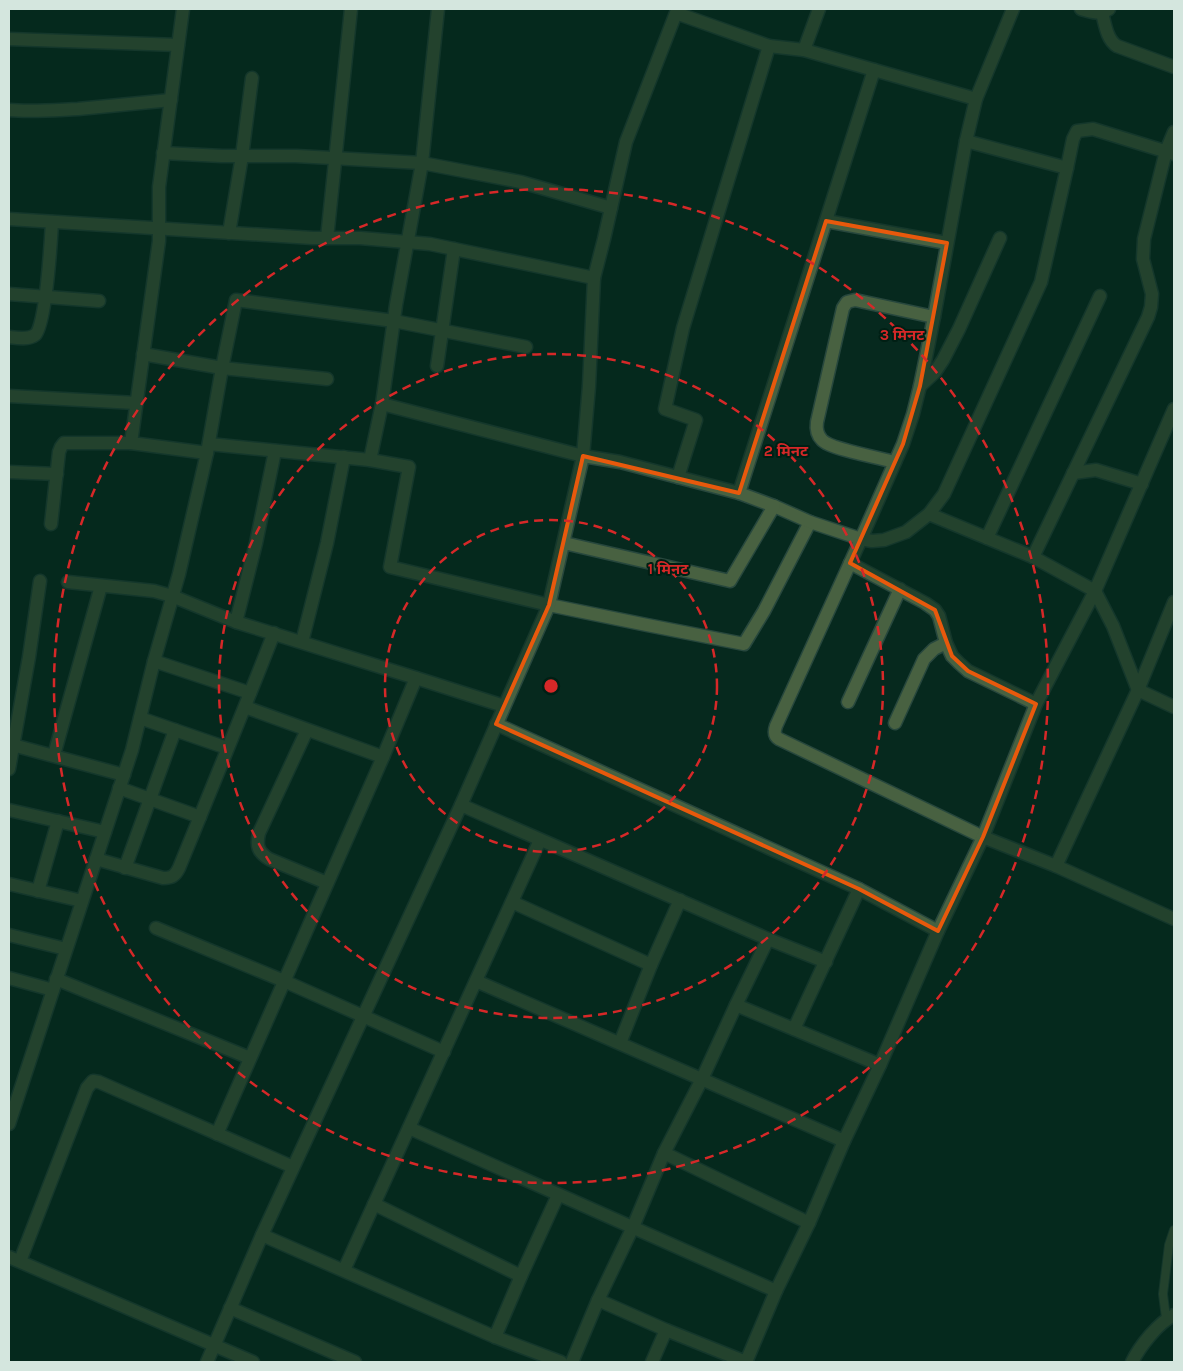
<svg xmlns="http://www.w3.org/2000/svg" width="1183" height="1371" viewBox="0 0 1183 1371" font-family="Karla,'Noto Sans Devanagari',sans-serif">
	<style>
		.lines { fill: none; stroke-linecap: round; stroke-linejoin: round }
		.service-casing { stroke: #27473d; stroke-width: 10 }
		.minor-casing { stroke: #27473d; stroke-width: 15 }
		.service { stroke: #486141; stroke-width: 8 }
		.minor { stroke: #486141; stroke-width: 12 }
		.marked { fill: none; stroke: #e8590c; stroke-width: 4; stroke-linejoin: round }
		.ring { fill: none; stroke: #d62828; stroke-width: 2.5; stroke-dasharray: 9 6 }
		.centre { fill: #d62828; stroke: #001f14; stroke-width: 2.5 }
		.ring-label { font-size: 15px; text-anchor: middle; font-weight: bold; fill: #d62828; stroke: #001f14; stroke-width: 4; stroke-linejoin: round; paint-order: stroke }
	</style>
	<rect width="100%" height="100%" fill="#06291e"/>
	<g class="lines">
		<!-- service casing -->
		<g class="service-casing">
			<polyline id="service" points="1166,1318 1163,1294 1169,1245 1174,1230"/>
		</g>
		<!-- minor casing -->
		<g class="minor-casing">
			<g id="minor">
				<polyline points="183,9 159,187 159,241 131,443 207,453"/>
				<polyline points="438,9 422,163 396,305 382,404 583,456 620,462 739,493 874,70"/>
				<path d="M1013,9l-37,90 -10,42 -32,176 -14,69 -7,28 -10,30 -42,95 -85,187c-2,6 -2,10 3,13l204,98 73,29 118,53"/>
				<path d="M1081,9c10,3 18,6 28,0"/>
				<path d="M1102,13c3,11 5,27 15,33l57,21"/>
				<polyline points="9,39 178,45"/>
				<polyline points="804,50 819,9"/>
				<path d="M9,110c23,2 46,0 69,-1 31,-3 62,-6 93,-9"/>
				<polyline points="966,141 1067,168"/>
				<polyline points="163,153 222,156 296,156 422,163 521,182 611,208"/>
				<polyline points="9,219 313,238 360,238 430,244 594,278"/>
				<polyline points="826,221 947,243"/>
				<polyline points="229,233 242,156 252,78"/>
				<polyline points="327,238 351,9"/>
				<polyline points="9,294 99,301"/>
				<path d="M9,337c8,1 19,3 26,-2 11,-7 16,-96 17,-113"/>
				<polyline points="437,366 454,249"/>
				<polyline points="327,379 222,368 236,300 394,321 526,347"/>
				<polyline points="920,386 935,372 943,360 959,329 1000,238"/>
				<polyline points="9,396 136,403"/>
				<polyline points="382,404 370,460 409,467 390,567 549,605 647,625 744,644 764,611 810,522"/>
				<polyline points="209,444 370,460"/>
				<path d="M895,462c-15,-4 -65,-13 -73,-22 -5,-5 -6,-11 -5,-18l26,-114 4,-6 8,-2 79,17"/>
				<polyline points="9,472 57,474"/>
				<polyline points="1073,473 1096,470 1142,484"/>
				<polyline points="678,477 696,420 665,409 683,328 769,46"/>
				<polyline points="774,506 810,522 861,539 872,541 884,540 906,532 929,514 944,494 1041,282 1067,168 1073,139 1077,131 1093,129 1174,154"/>
				<polyline points="929,514 1033,557 1095,591 1113,626 1138,690 1174,707"/>
				<polyline points="51,524 59,452 61,447 64,443 131,443"/>
				<polyline points="987,538 1100,296"/>
				<polyline points="564,543 730,581 774,506 739,493"/>
				<polyline points="1033,557 1148,317 1151,307 1152,294 1143,259 1144,239 1166,151 1174,132"/>
				<polyline points="850,563 925,603 935,610 939,616 946,643 952,656 959,663 968,671 1036,704"/>
				<polyline points="68,582 154,591 172,596 236,622 416,678 504,706"/>
				<polyline points="236,622 256,543 275,451"/>
				<polyline points="302,642 327,543 344,457"/>
				<polyline points="154,661 250,693"/>
				<polyline points="848,702 900,589"/>
				<polyline points="245,707 383,757"/>
				<polyline points="140,718 227,748"/>
				<polyline points="895,723 924,659 934,649 946,643"/>
				<polyline points="496,724 859,889 938,931"/>
				<path d="M307,730l-48,103c-3,13 -1,19 10,26l58,24"/>
				<polyline points="9,744 124,775"/>
				<polyline points="54,755 101,586"/>
				<polyline points="9,769 29,657 40,581"/>
				<polyline points="119,788 200,817"/>
				<polyline points="461,805 768,939 826,962"/>
				<polyline points="9,810 105,832"/>
				<path d="M96,859l67,19c9,0 12,-2 16,-10 32,-78 64,-156 95,-235"/>
				<polyline points="1056,866 1138,690 1174,602"/>
				<polyline points="125,868 175,730"/>
				<polyline points="9,884 82,901"/>
				<polyline points="38,891 58,821"/>
				<polyline points="512,902 651,965"/>
				<polyline points="156,928 284,981 444,1052"/>
				<polyline points="9,935 66,949"/>
				<polyline points="9,978 53,990"/>
				<polyline points="56,979 250,1058"/>
				<polyline points="476,981 844,1141"/>
				<polyline points="736,1005 880,1065"/>
				<polyline points="794,1029 859,889"/>
				<polyline points="620,1043 651,965 680,900"/>
				<polyline points="9,1124 132,750 154,661 179,574 207,453 222,368 143,354"/>
				<polyline points="409,1128 776,1291"/>
				<polyline points="217,1134 383,757 416,678"/>
				<polyline points="664,1153 809,1223"/>
				<polyline points="374,1204 521,1276"/>
				<polyline points="262,1235 495,1337 561,1362"/>
				<polyline points="9,1257 253,1362"/>
				<polyline points="20,1261 87,1088 93,1081 99,1082 293,1167"/>
				<polyline points="344,1270 540,840"/>
				<polyline points="598,1300 666,1330 746,1362 776,1291 809,1223 844,1141 880,1065 938,931 983,837 1036,704 1095,591 1174,409"/>
				<polyline points="230,1308 355,1362"/>
				<polyline points="495,1337 521,1276 558,1195"/>
				<polyline points="207,1362 262,1235 461,805 549,605 583,456 589,386 594,278 604,239 626,142 676,13 769,46 804,50 976,99"/>
				<polyline points="572,1362 598,1300 633,1227 664,1153 702,1079 736,1005 768,939"/>
				<polyline points="652,1362 666,1330"/>
				<path d="M1132,1362c8,-16 26,-39 42,-47"/>
			</g>
		</g>
		<!-- service -->
		<use href="#service" class="service"/>
		<!-- minor -->
		<use href="#minor" class="minor"/>
	</g>
	<!-- marked area -->
	<path d="M0 0H1183V1371H0ZM826,221l121,22 -27,143 -17,58 -53,119 85,47 17,46 16,15 68,33 -53,133 -45,94 -79,-42 -363,-165 53,-119 34,-149 156,37z" fill="#06291e" fill-opacity=".55" fill-rule="evenodd"/>
	<path class="marked" d="M826,221l121,22 -27,143 -17,58 -53,119 85,47 17,46 16,15 68,33 -53,133 -45,94 -79,-42 -363,-165 53,-119 34,-149 156,37z"/>
	<!-- distance rings -->
	<g class="ring">
		<circle cx="551" cy="686" r="166"/>
		<circle cx="551" cy="686" r="332"/>
		<circle cx="551" cy="686" r="497"/>
	</g>
	<circle cx="551" cy="686" r="8" class="centre"/>
	<g class="ring-label">
		<text x="902" y="340">3 मिनट</text>
		<text x="786" y="456">2 मिनट</text>
		<text x="668" y="574">1 मिनट</text>
	</g>
	<!-- border -->
	<rect width="1183" height="1371" fill="none" stroke="#d4e6de" stroke-width="20"/>
</svg>
